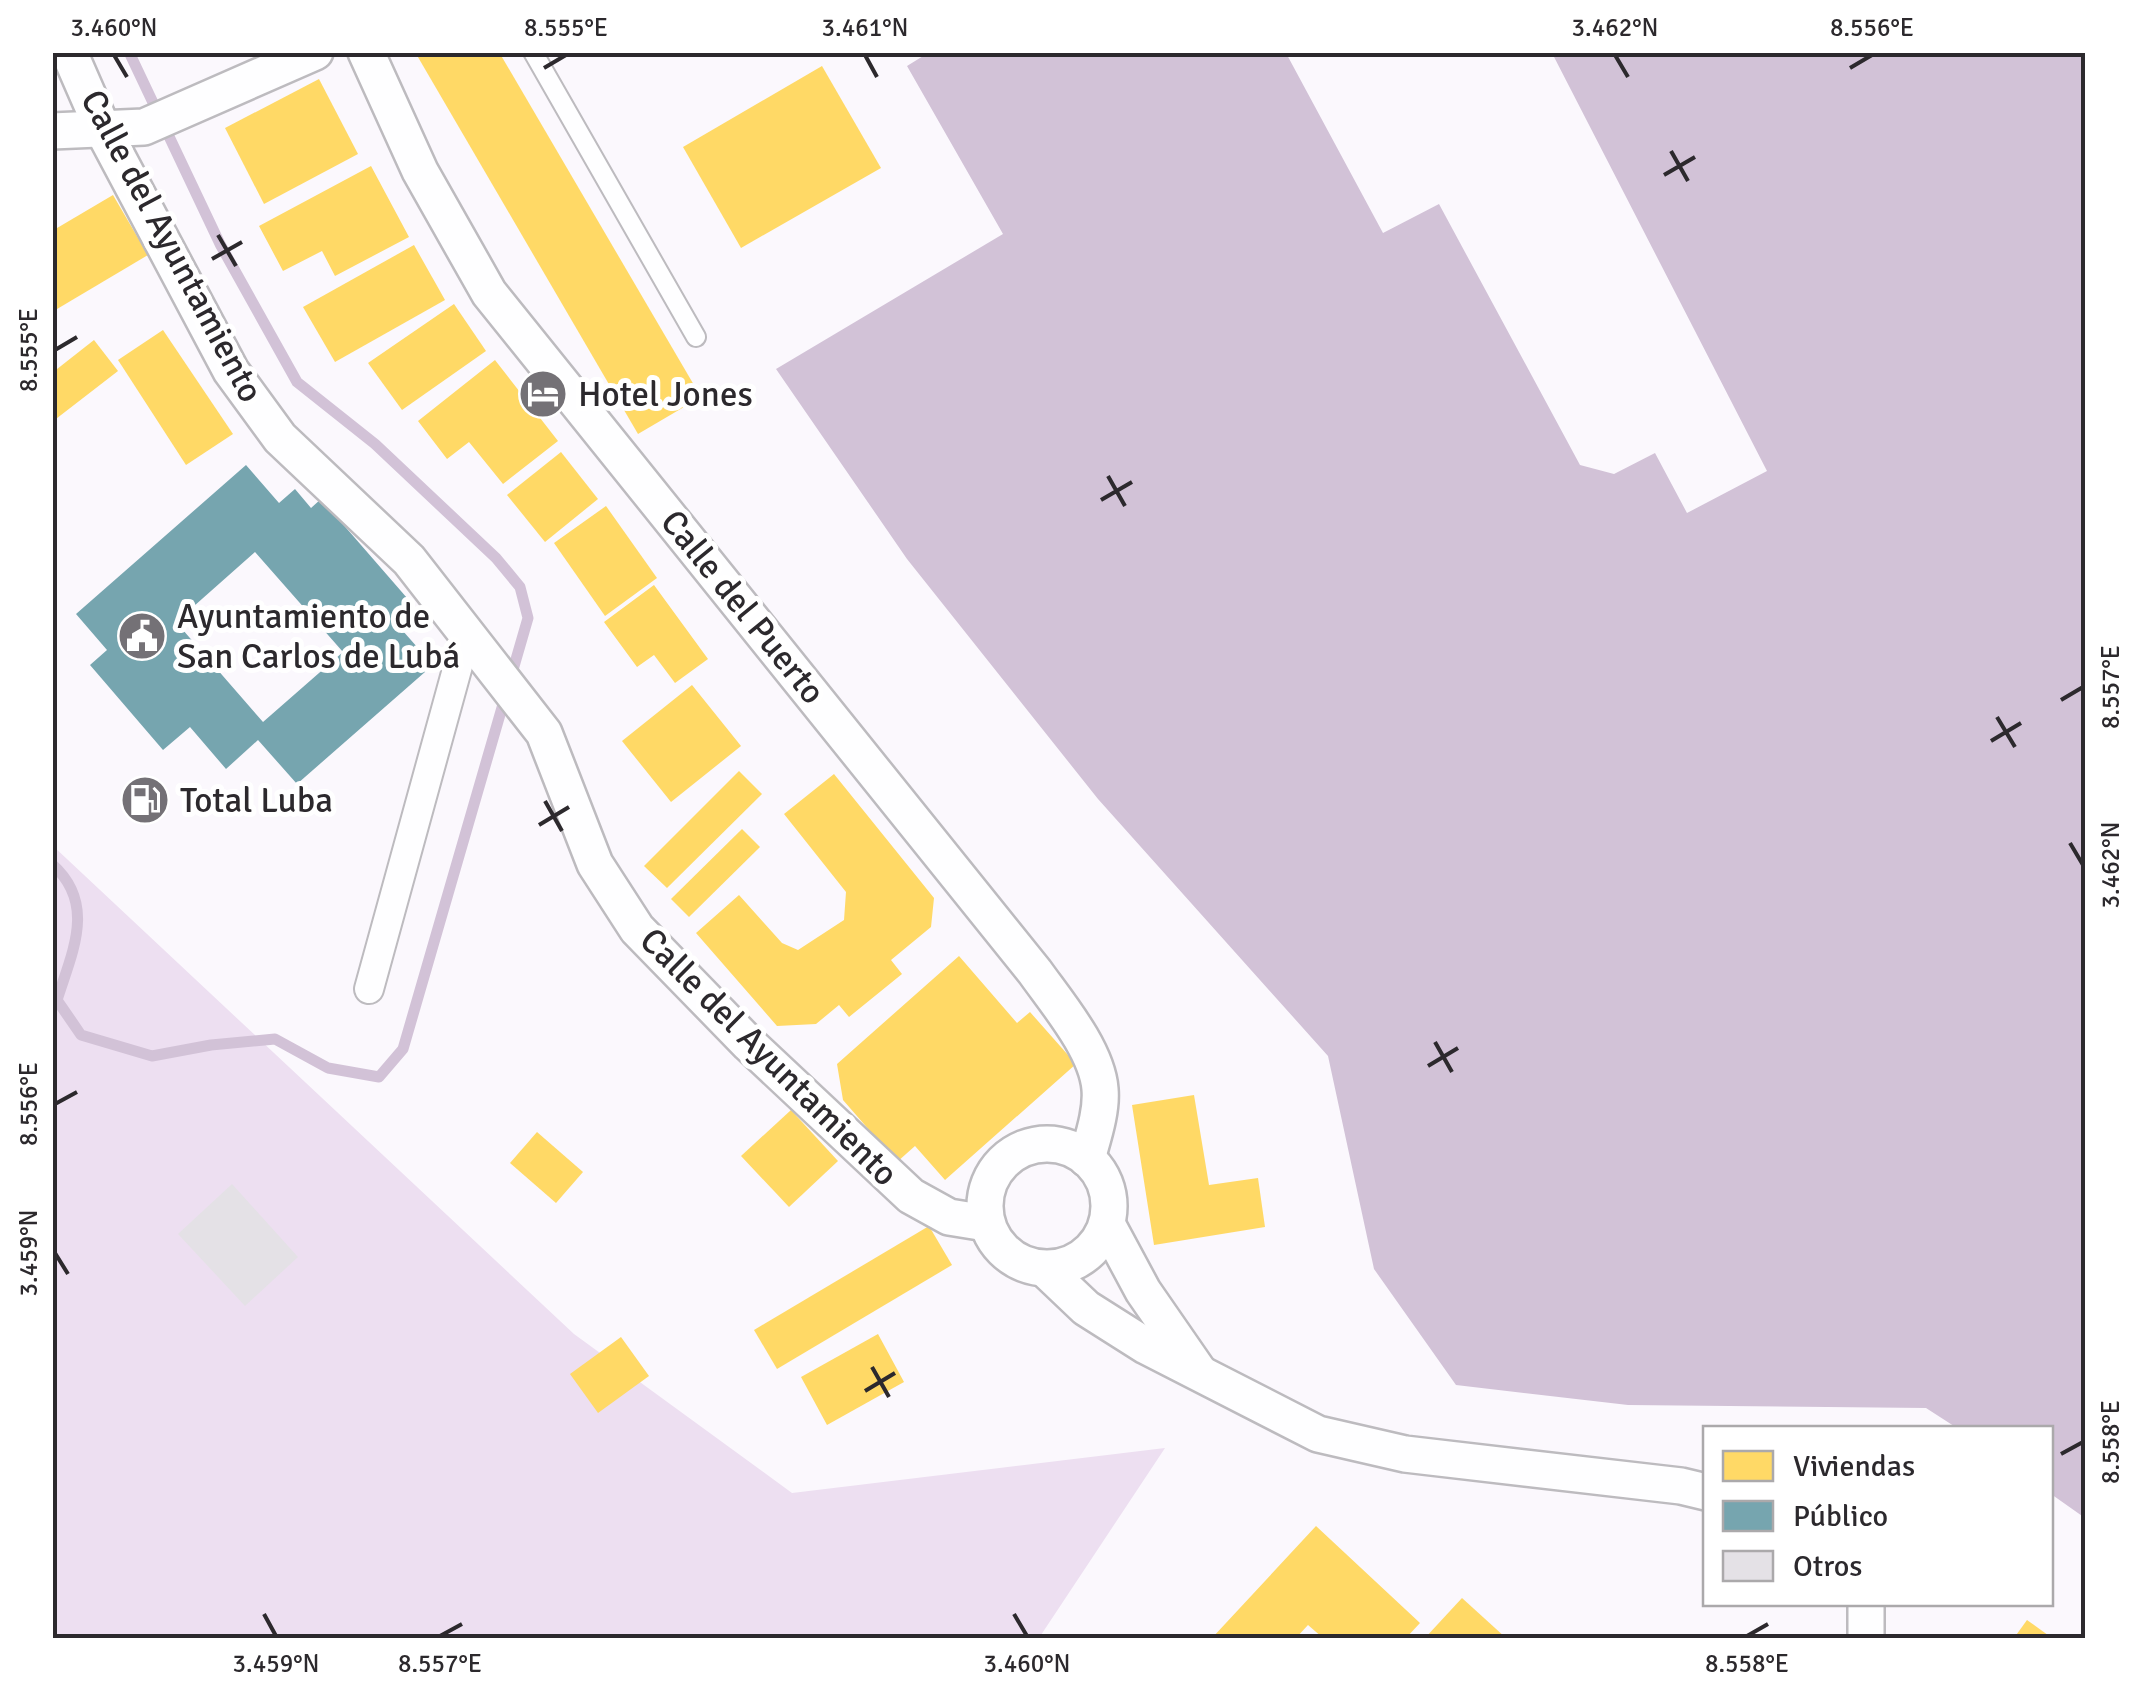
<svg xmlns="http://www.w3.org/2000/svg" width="2138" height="1691" viewBox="0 0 2138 1691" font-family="Signika,sans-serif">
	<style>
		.green { fill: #eddff1 }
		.water { fill: #d2c2d7 }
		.pier { fill: #fbf8fd }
		.homes { fill: #ffd966 }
		.public { fill: #76a5af; fill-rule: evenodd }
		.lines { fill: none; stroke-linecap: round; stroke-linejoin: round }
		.stream { stroke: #d2c2d7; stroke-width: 11 }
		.building { fill: #e4e1e6 }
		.service-casing { stroke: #bdbbbf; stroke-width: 22 }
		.pedestrian-casing { stroke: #bdbbbf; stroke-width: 32 }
		.minor-casing { stroke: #bdbbbf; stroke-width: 40 }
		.service { stroke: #fefeff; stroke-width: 18 }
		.pedestrian { stroke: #fefeff; stroke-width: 28 }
		.minor { stroke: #fefeff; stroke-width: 35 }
		.ticks { fill: none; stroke: #2c292d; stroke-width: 4 }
		.labels { text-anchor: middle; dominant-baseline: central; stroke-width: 10; stroke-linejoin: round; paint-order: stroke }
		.street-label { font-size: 35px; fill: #2c292d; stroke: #fff }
		.poi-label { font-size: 35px; fill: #2c292d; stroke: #fff; text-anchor: start }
		.neatline { fill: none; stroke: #2c292d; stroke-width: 4 }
		.ticks-label { font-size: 25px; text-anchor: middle; fill: #2c292d }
	</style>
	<rect width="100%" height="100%" fill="#fbf8fd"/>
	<!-- green -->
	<polygon class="green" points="52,845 574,1334 792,1493 1165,1448 1039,1638 53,1638"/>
	<!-- water -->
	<polygon class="water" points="928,53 2085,53 2085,1518 2051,1494 2050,1428 1957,1428 1926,1408 1628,1405 1456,1385 1374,1269 1328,1056 1098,799 907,559 776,369 1003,234 907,66"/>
	<!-- pier -->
	<polygon class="pier" points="1286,53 1552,53 1767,471 1687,513 1655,453 1614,474 1580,465 1439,204 1383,233"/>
	<!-- homes -->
	<g class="homes">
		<polygon points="415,52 499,52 701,397 638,434"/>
		<polygon points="822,66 881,168 741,248 683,147"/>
		<polygon points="319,79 358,154 264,204 225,128"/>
		<polygon points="371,166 409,237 335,276 322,251 283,271 259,226"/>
		<polygon points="113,195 148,255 52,312 52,231"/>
		<polygon points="414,245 445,300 335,362 303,307"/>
		<polygon points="454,304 486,351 402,410 368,363"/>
		<polygon points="163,330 233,434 186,465 118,360"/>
		<polygon points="94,340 118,371 52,422 52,373"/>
		<polygon points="495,360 558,441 503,484 469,442 447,459 418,421"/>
		<polygon points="561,452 598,499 545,542 507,495"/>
		<polygon points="606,506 657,578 605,616 554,543"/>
		<polygon points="654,585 708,659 675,683 654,655 637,667 604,622"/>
		<polygon points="692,685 741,746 671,802 622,741"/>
		<polygon points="739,771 762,794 667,888 644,866"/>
		<polygon points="834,774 934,898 931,927 891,960 902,974 849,1017 839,1005 816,1024 777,1026 696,933 739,895 782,943 798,950 844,920 846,892 784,814"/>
		<polygon points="742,829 760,847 689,917 671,899"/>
		<polygon points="959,956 1017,1023 1030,1012 1076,1064 945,1180 915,1146 897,1162 843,1100 837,1064"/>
		<polygon points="1194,1095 1209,1185 1258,1178 1265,1227 1154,1245 1132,1105"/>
		<polygon points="791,1110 838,1161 789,1207 741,1156"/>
		<polygon points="537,1132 583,1172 556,1203 510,1163"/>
		<polygon points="929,1226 952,1265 777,1369 754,1330"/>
		<polygon points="878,1334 904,1382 827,1425 801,1377"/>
		<polygon points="621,1337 649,1376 598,1413 570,1374"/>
		<polygon points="1316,1526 1420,1623 1406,1638 1323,1638 1308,1625 1296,1638 1212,1638"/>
		<polygon points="1462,1598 1506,1638 1425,1638"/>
		<polygon points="2027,1620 2052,1638 2014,1638"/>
	</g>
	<!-- public -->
	<path class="public" d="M246,465l33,38 16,-14 16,19 10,-9 93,107 -19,16 38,43 -136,119 -39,-44 -32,29 -36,-42 -27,23 -73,-85 17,-15 -31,-36zM255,552l88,100 -80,70 -87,-100z"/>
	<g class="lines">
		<!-- stream -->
		<path class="stream" d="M52,864c45,40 20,88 5,136l24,35 71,21 59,-11 64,-6 53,29 51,9 24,-28 125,-431 -8,-31 -24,-29 -121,-114 -78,-62 -77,-138 -91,-192"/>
	</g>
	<!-- building -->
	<polygon class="building" points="232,1184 298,1257 245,1306 178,1234"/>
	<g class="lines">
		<!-- service casing -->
		<g class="service-casing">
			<polyline id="service" points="533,52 696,337"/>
		</g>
		<!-- pedestrian casing -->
		<g class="pedestrian-casing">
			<polyline id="pedestrian" points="369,989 467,633"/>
		</g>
		<!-- minor casing -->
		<g class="minor-casing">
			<g id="minor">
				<polyline points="69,52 103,130 231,371 280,438 409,560 544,733 595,864 637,929 749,1044 911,1196 949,1217 986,1223"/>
				<path d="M366,52l54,119 69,122 546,679c22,31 62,78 65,117 2,22 -7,48 -13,70"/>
				<polyline points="52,131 144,127 315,52"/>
				<circle cx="1047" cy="1206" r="62"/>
				<polyline points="1107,1224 1143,1291 1199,1372"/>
				<polyline points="1045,1269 1086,1308 1146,1346 1318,1434 1405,1454 1681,1486 1706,1492"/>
				<polyline points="1866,1604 1866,1638"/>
			</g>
		</g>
		<!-- service -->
		<use href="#service" class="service"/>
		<!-- pedestrian -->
		<use href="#pedestrian" class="pedestrian"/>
		<!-- minor -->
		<use href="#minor" class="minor"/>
	</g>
	<!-- ticks -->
	<path class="ticks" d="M114,55l13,22M865,55l12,22M1615,55l13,22M544,68l22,-13M1850,68l22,-13M1671,151l17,30M1664,175l31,-18M218,235l18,31M212,259l30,-17M55,350l22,-13M1108,476l17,30M1101,500l31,-18M2061,700l22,-13M1997,717l18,30M1991,741l30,-18M545,801l17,30M539,825l30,-18M2070,843l13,22M1435,1042l17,30M1428,1066l30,-18M55,1104l22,-12M55,1253l13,21M872,1367l17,30M865,1391l30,-18M2061,1454l22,-12M264,1614l12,22M1014,1614l13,22M440,1636l22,-12M1747,1636l21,-12"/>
	<!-- icons -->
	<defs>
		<g id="hotel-disc" transform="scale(2.5)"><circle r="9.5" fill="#747176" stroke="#fff"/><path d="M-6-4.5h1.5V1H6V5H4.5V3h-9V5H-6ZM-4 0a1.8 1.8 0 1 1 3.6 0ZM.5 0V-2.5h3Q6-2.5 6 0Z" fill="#fff"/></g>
		<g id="civic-disc" transform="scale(2.5)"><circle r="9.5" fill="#747176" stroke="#fff"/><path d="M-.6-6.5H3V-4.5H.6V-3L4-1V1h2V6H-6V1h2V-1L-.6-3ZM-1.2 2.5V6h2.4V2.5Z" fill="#fff"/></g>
		<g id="fuel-disc" transform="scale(2.5)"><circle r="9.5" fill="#747176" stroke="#fff"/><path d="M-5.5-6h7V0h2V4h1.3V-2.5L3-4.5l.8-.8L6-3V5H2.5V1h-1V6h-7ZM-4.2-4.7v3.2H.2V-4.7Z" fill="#fff"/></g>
	</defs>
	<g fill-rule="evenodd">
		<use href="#hotel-disc" x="543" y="394"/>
		<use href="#civic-disc" x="142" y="636"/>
		<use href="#fuel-disc" x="145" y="800"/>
	</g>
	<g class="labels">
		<!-- street labels -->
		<g class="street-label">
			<text transform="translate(172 246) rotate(62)">Calle del Ayuntamiento</text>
			<text transform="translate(743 607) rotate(51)">Calle del Puerto</text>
			<text transform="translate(769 1057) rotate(45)">Calle del Ayuntamiento</text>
		</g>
		<!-- poi labels -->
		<g class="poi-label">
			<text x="578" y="394">Hotel Jones</text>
			<text x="177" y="616">Ayuntamiento de<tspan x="177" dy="40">San Carlos de Lubá</tspan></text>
			<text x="180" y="800">Total Luba</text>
		</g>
	</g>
	<!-- border -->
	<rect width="2138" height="1691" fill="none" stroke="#ffffff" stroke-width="110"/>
	<!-- legend -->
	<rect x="1703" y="1426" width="350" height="180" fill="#ffffff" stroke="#aba9ab" stroke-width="2.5"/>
	<rect x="1723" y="1451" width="50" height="30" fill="#ffd966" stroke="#aba9ab" stroke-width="2.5"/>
	<text x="1793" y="1476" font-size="30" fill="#2c292d">Viviendas</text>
	<rect x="1723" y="1501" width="50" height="30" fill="#76a5af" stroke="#aba9ab" stroke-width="2.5"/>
	<text x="1793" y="1526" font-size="30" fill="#2c292d">Público</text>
	<rect x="1723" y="1551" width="50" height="30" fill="#e4e1e6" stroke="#aba9ab" stroke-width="2.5"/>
	<text x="1793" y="1576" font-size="30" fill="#2c292d">Otros</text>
	<rect x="55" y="55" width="2028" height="1581" class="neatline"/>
	<g class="ticks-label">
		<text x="114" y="36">3.460°N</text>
		<text x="566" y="36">8.555°E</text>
		<text x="865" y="36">3.461°N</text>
		<text x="1615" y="36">3.462°N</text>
		<text x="1872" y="36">8.556°E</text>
		<text transform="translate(28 350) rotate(-90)" y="9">8.555°E</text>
		<text transform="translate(2110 687) rotate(-90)" y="9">8.557°E</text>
		<text transform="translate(2110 865) rotate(-90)" y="9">3.462°N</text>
		<text transform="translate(28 1104) rotate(-90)" y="9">8.556°E</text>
		<text transform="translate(28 1253) rotate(-90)" y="9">3.459°N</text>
		<text transform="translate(2110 1442) rotate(-90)" y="9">8.558°E</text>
		<text x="276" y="1672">3.459°N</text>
		<text x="440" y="1672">8.557°E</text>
		<text x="1027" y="1672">3.460°N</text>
		<text x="1747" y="1672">8.558°E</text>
	</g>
</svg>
